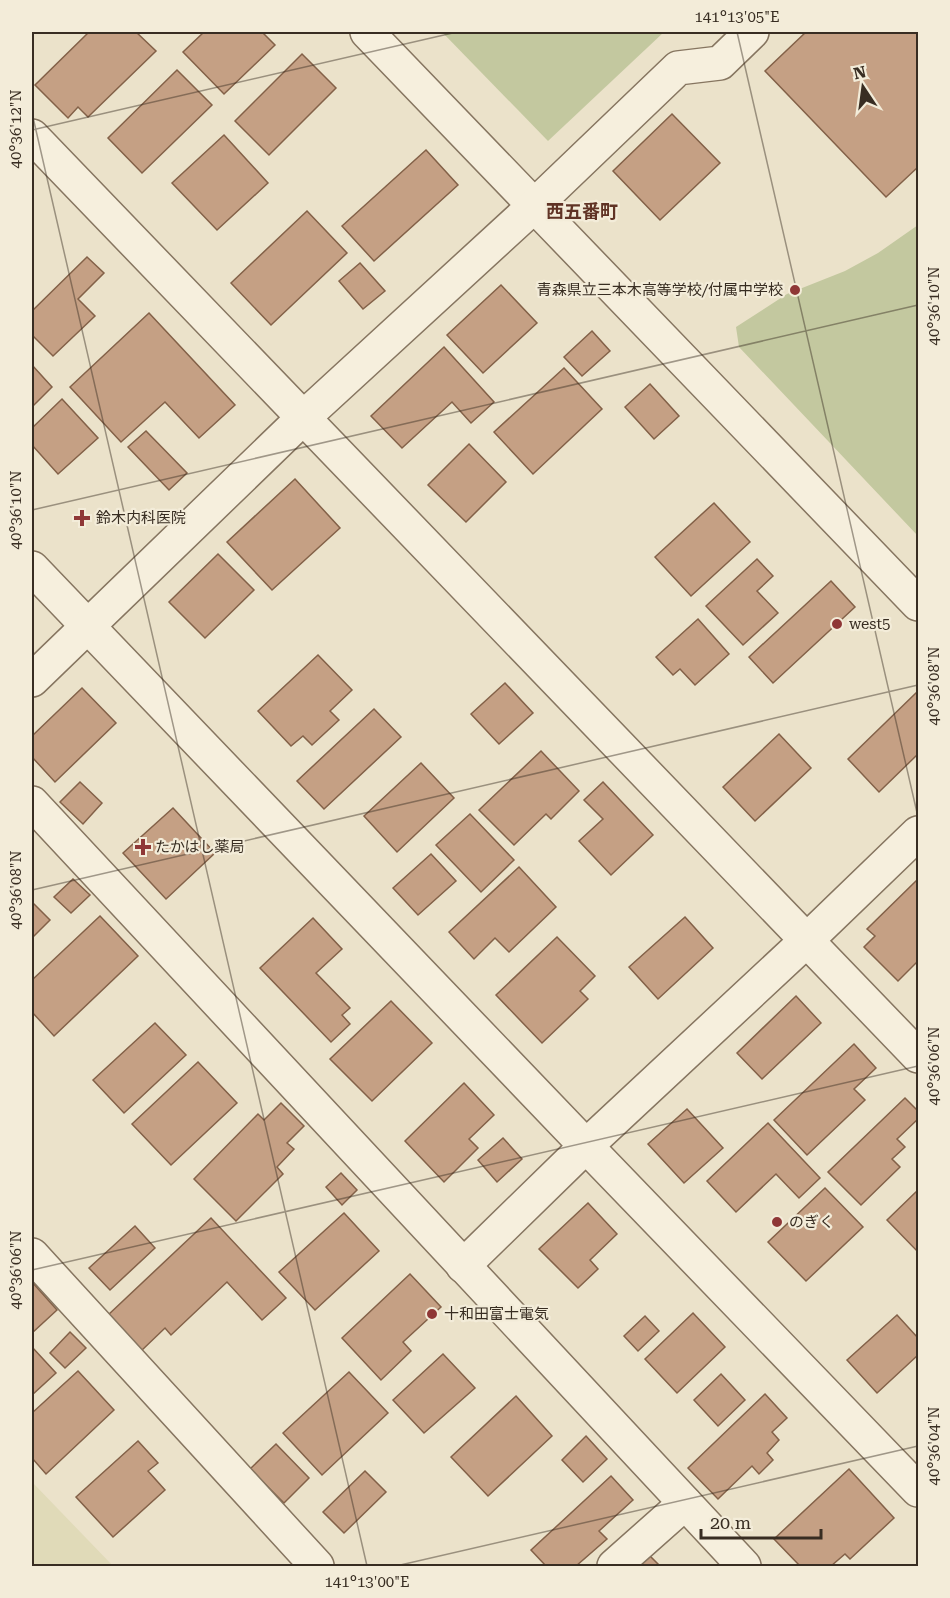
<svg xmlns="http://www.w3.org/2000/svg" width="950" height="1598" viewBox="0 0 950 1598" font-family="'Roboto Serif','Noto Sans JP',serif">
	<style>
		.farmland { fill: #e0dab8 }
		.green { fill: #c3c89f }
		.building { fill: #c5a084; stroke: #836148; stroke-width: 1.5 }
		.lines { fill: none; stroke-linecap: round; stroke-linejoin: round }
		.minor-casing { stroke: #867560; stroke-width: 36 }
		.minor { stroke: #f6efdd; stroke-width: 33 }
		.ticks { fill: none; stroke: #382d22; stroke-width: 1.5; stroke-opacity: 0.45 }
		.poi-dot { fill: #8f3736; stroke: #f3ecd9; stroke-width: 2 }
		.labels { text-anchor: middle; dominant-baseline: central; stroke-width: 4.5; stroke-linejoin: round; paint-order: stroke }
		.poi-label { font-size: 15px; fill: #382d22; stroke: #f3ecd9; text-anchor: start }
		.quarter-label { font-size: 18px; font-weight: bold; fill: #603325; stroke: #f3ecd9 }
		.neatline { fill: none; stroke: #382d22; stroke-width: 2 }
		.ticks-label { font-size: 15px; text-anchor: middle; fill: #382d22 }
	</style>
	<rect width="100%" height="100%" fill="#ebe2ca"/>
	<!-- farmland -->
	<polygon class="farmland" points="32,1482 113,1566 32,1566"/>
	<!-- green -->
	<g class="green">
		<polygon points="442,32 664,32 548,141"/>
		<polygon points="918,225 918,536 739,347 736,327 787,294 845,271 878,253"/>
	</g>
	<!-- building -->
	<g class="building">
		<polygon points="89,32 136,32 156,51 88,117 78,107 68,118 35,85"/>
		<polygon points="204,32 262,32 275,45 224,94 183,52"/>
		<polygon points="806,32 918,32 918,167 886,197 765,71"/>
		<polygon points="302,54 336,88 269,155 235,121"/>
		<polygon points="177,70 212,105 142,173 108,138"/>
		<polygon points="672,114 720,163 660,220 613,171"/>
		<polygon points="224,135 268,183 217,230 172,183"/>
		<polygon points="426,150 458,185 374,261 342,226"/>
		<polygon points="307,211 347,253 271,325 231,283"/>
		<polygon points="87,257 104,273 78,299 95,316 53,356 32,335 32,311"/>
		<polygon points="360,263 385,291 363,309 339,281"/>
		<polygon points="501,285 537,323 483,373 447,335"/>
		<polygon points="149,313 235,405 199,438 165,402 121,442 70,387"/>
		<polygon points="592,331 610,351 582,376 564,357"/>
		<polygon points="444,347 494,402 471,423 452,402 402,448 371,416"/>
		<polygon points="32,365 52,387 32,407"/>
		<polygon points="564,368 602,409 533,474 494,432"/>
		<polygon points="650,384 679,416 654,439 625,407"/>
		<polygon points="62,399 98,438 58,474 32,445 32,428"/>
		<polygon points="146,431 187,473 169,490 128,447"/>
		<polygon points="469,444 506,482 466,522 428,485"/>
		<polygon points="295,479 340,528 272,590 227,542"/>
		<polygon points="714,503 750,542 691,596 655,557"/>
		<polygon points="218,554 254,590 205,638 169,602"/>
		<polygon points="757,559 773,576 757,591 778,613 743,645 706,606"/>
		<polygon points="831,581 855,607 773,683 749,657"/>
		<polygon points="698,619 729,654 695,685 680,669 673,675 656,657"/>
		<polygon points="318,655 352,690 330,711 339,720 312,745 303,736 291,746 258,711"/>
		<polygon points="505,683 533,713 499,744 471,714"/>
		<polygon points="82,688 116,723 55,782 32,757 32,736"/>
		<polygon points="918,691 918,754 879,792 848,759"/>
		<polygon points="374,709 401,737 324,809 297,781"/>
		<polygon points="779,734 811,768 755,821 723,787"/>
		<polygon points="541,751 579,791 551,819 546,814 514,845 479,810"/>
		<polygon points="421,763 454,798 397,852 364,816"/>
		<polygon points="80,782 102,803 83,824 60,802"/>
		<polygon points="603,782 653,835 611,875 579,841 603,819 584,800"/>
		<polygon points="173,808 215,853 166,899 123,853"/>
		<polygon points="470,814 514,860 481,892 436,845"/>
		<polygon points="431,854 456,881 418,915 393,888"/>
		<polygon points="519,867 556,907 509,952 495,938 474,959 449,932"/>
		<polygon points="73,879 90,895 71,913 54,897"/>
		<polygon points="917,880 918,882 918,961 898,981 864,947 875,936 867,929"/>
		<polygon points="32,902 50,920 32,938"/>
		<polygon points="100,916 138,956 54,1036 32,1012 32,980"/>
		<polygon points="685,917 713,948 658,999 629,967"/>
		<polygon points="313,918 342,949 316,973 350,1008 342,1015 350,1024 331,1042 260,968"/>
		<polygon points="557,937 595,976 580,991 588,999 542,1043 496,995"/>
		<polygon points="796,996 821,1023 762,1079 737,1053"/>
		<polygon points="391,1001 432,1043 372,1101 330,1059"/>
		<polygon points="155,1023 186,1055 124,1113 93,1080"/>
		<polygon points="854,1044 876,1068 854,1089 865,1100 807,1155 774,1120"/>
		<polygon points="198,1062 237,1103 171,1165 132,1124"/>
		<polygon points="464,1083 494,1115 469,1139 478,1148 444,1182 405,1141"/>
		<polygon points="905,1098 918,1111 918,1119 897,1139 905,1147 892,1159 900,1167 861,1205 828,1172"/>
		<polygon points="281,1103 304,1126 287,1143 294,1149 277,1167 283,1174 236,1221 194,1179 258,1114 264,1120"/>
		<polygon points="687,1109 723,1148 684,1183 648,1144"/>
		<polygon points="768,1123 820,1178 799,1198 776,1174 736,1212 707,1181"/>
		<polygon points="503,1138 522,1159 497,1182 478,1160"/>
		<polygon points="341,1173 357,1190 342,1205 326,1187"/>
		<polygon points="825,1188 863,1227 806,1281 768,1242"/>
		<polygon points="918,1190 918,1252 887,1220"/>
		<polygon points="588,1203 617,1234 590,1260 598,1269 578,1288 539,1249"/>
		<polygon points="344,1213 379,1251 315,1310 279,1272"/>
		<polygon points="211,1218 286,1298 262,1320 227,1282 171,1335 165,1328 140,1352 107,1316"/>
		<polygon points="135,1226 155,1248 110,1290 89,1268"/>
		<polygon points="410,1274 441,1307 403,1342 411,1351 381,1380 342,1338"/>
		<polygon points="32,1282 57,1310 32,1333"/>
		<polygon points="693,1313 725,1347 677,1393 645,1359"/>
		<polygon points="897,1315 918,1338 918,1355 877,1393 847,1360"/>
		<polygon points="645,1316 659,1331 638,1351 624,1336"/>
		<polygon points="70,1332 86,1348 65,1368 50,1353"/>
		<polygon points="32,1347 56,1373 32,1395"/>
		<polygon points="443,1354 475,1388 424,1433 393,1400"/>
		<polygon points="78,1371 114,1410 46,1474 32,1458 32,1413"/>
		<polygon points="349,1372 388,1413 322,1475 283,1433"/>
		<polygon points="721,1374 745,1400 718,1426 694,1400"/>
		<polygon points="765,1394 787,1418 772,1432 779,1440 767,1453 773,1460 759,1474 752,1466 718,1499 688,1468"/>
		<polygon points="516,1396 552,1436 488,1496 451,1457"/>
		<polygon points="586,1436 607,1459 583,1482 562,1460"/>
		<polygon points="138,1441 158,1463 148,1471 165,1490 113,1537 76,1497"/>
		<polygon points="276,1444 309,1478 284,1503 250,1469"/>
		<polygon points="849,1469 894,1518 850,1559 845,1554 831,1566 800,1566 774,1539"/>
		<polygon points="365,1471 386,1492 344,1533 323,1512"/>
		<polygon points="611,1476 633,1500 599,1531 607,1539 576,1566 546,1566 531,1550"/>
		<polygon points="647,1553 660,1566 633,1566"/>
	</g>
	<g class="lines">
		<!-- minor casing -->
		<g class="minor-casing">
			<g id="minor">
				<polyline points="367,32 918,604"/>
				<polyline points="32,136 918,1056"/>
				<polyline points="32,568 586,1146 918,1490"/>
				<polyline points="32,680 303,418 534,206 678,68 720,63 752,32"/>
				<polyline points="32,803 744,1566"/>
				<polyline points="32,1255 317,1566"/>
				<polyline points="463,1266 586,1146 807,940 918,833"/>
				<polyline points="614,1566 685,1503"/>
			</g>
		</g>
		<!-- minor -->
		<use href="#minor" class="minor"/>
	</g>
	<!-- ticks -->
	<path class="ticks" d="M737,32l181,785M32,113l335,1453M32,130l425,-98M32,510l886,-205M32,890l886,-205M32,1270l886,-204M396,1566l522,-120"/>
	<!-- markers -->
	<g class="poi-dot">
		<circle cx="795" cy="290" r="6"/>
		<path d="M79 509h6v6h6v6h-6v6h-6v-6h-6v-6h6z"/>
		<circle cx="837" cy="624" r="6"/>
		<path d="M140 838h6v6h6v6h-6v6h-6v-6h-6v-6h6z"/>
		<circle cx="777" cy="1222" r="6"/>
		<circle cx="432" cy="1314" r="6"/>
	</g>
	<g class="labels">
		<!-- poi labels -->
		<g class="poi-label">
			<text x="783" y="290" text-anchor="end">青森県立三本木高等学校/付属中学校</text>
			<text x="96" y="518">鈴木内科医院</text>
			<text x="849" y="624">west5</text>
			<text x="155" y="847">たかはし薬局</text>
			<text x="789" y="1222">のぎく</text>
			<text x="444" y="1314">十和田富士電気</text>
		</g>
		<!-- quarter labels -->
		<g class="quarter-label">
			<text x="582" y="211">西五番町</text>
		</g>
	</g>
	<!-- border -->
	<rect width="950" height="1598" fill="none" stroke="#f3ecd9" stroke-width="66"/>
	<!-- north arrow -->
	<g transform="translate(863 87) rotate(347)" stroke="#f3ecd9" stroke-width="4.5" paint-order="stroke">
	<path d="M0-4.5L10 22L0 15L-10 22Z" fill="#382d22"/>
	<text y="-9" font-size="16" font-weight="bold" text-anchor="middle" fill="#382d22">N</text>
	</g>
	<!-- scale -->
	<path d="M701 1529v9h120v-9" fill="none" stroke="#382d22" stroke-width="3"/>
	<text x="710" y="1529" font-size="18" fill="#382d22" stroke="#f3ecd9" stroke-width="4.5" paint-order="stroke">20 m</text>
	<rect x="33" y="33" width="884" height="1532" class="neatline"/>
	<g class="ticks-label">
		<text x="737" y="22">141°13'05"E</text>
		<text transform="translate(16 129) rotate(-90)" y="5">40°36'12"N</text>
		<text transform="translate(934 306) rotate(-90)" y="5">40°36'10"N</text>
		<text transform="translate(16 510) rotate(-90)" y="5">40°36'10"N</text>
		<text transform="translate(934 686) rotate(-90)" y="5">40°36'08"N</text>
		<text transform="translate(16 890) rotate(-90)" y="5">40°36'08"N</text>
		<text transform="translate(934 1066) rotate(-90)" y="5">40°36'06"N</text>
		<text transform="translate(16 1270) rotate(-90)" y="5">40°36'06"N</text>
		<text transform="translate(934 1446) rotate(-90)" y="5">40°36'04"N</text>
		<text x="367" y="1587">141°13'00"E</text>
	</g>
</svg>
